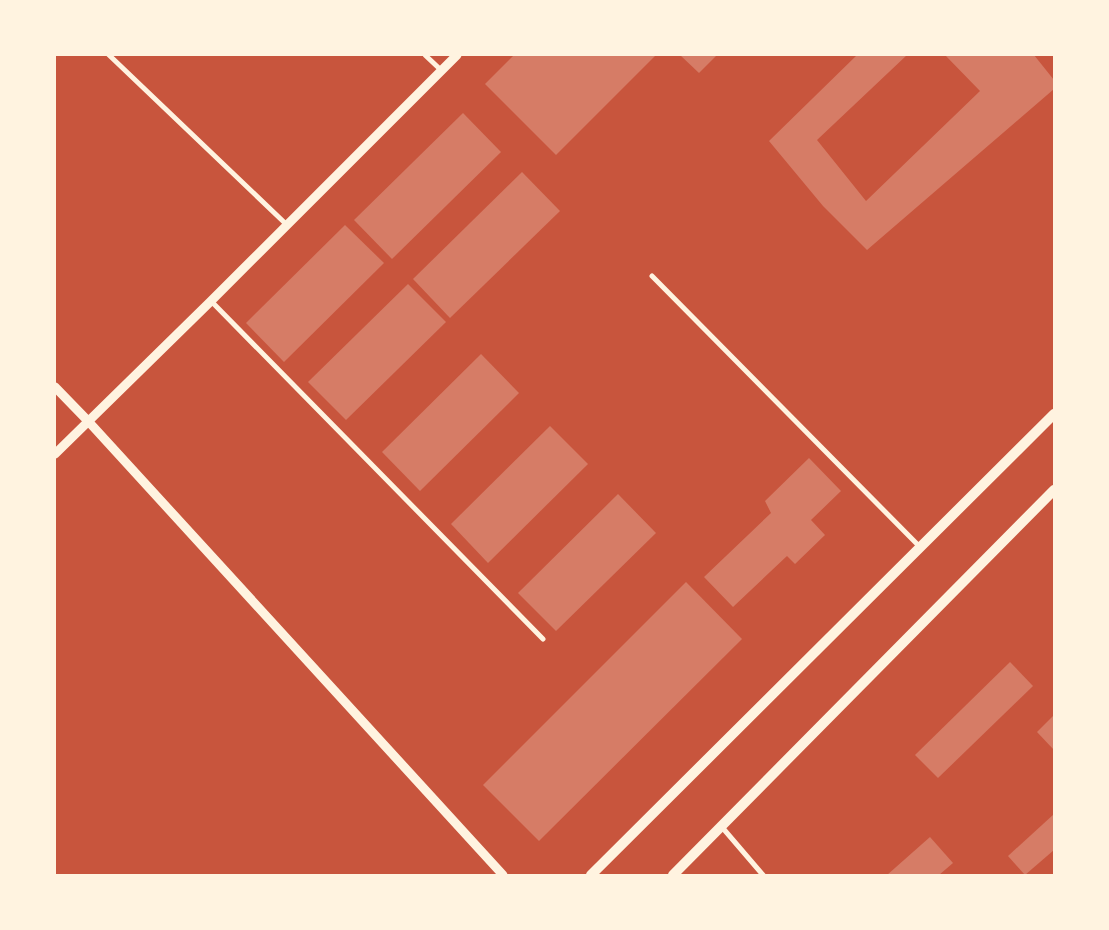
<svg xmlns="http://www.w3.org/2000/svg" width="1109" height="930" viewBox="0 0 1109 930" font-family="'Fira Sans Condensed',sans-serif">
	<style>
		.building { fill: #d67c66 }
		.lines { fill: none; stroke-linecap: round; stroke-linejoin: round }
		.minor { stroke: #fff3e0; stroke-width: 5 }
		.tertiary { stroke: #fff3e0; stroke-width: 9 }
		.secondary { stroke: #fff3e0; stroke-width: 10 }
	</style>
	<rect width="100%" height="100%" fill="#c8553d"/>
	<!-- building -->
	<g class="building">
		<polygon points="514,55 656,55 556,155 485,84"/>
		<polygon points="680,55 717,55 699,73"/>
		<polygon points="857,55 907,55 817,140 866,201 980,91 945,55 1034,55 1054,80 1054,89 867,250 823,206 769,141"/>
		<polygon points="463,113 501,152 392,259 354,220"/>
		<polygon points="522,172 560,211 450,318 413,279"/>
		<polygon points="345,225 384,263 284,362 246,323"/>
		<polygon points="408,284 446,322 346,420 308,382"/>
		<polygon points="481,354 519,393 420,491 382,452"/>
		<polygon points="550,426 588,464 488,563 451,524"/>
		<polygon points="809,458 841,491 811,520 825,535 795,564 787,556 733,607 704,577 771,513 765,501"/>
		<polygon points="618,494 656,533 556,631 518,593"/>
		<polygon points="686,582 742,639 539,841 483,785"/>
		<polygon points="1010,662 1033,686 938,778 915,755"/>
		<polygon points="1054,715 1054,750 1037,732"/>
		<polygon points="1054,814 1054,850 1025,875 1008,856"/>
		<polygon points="930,837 953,863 939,875 887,875"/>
	</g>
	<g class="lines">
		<!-- minor -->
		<g class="minor">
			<polyline points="109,55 287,225"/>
			<polyline points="425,55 442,71"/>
			<polyline points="652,276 920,547"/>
			<polyline points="211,301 543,639"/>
			<polyline points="721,826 763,875"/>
		</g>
		<!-- tertiary -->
		<g class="tertiary">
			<polyline points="55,387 88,421 503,875"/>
			<polyline points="55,454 211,301 457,55"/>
		</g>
		<!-- secondary -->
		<g class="secondary">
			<polyline points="591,875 1054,414"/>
			<polyline points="673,875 1054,490"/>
		</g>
	</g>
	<!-- border -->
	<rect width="1109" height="930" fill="none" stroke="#fff3e0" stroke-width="112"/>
</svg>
